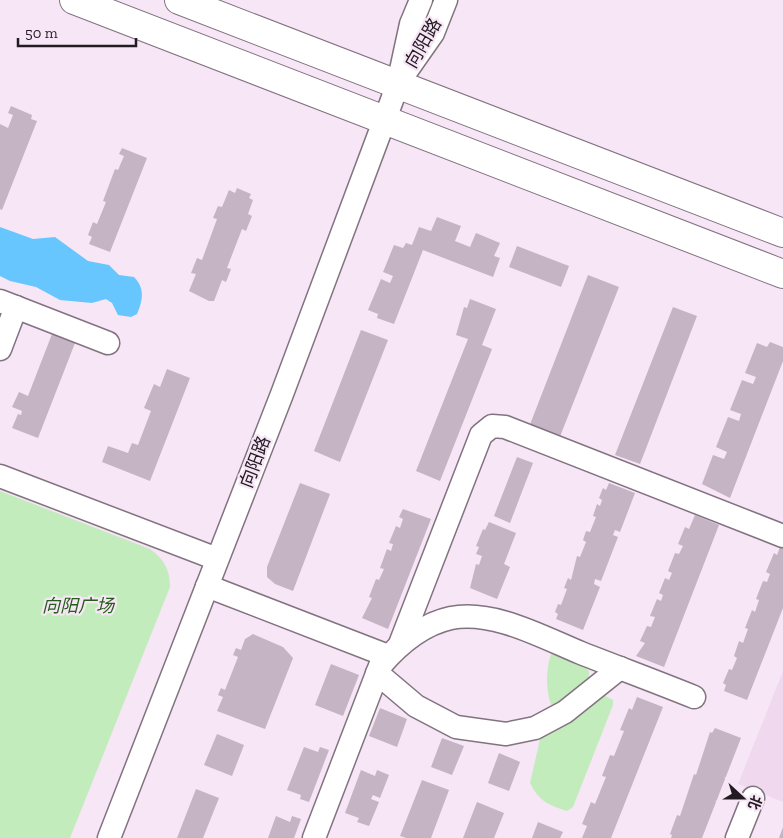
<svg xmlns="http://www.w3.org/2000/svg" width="783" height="838" viewBox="0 0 783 838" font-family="'Zilla Slab','Noto Sans SC',serif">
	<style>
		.built { fill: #f0d9ee }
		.green { fill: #c3ecbc }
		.water { fill: #67c6fd }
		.building { fill: #c5b4c3 }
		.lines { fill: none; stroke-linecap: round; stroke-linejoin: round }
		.minor-casing { stroke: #827380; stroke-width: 25 }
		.major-casing { stroke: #827380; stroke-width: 30 }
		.minor { stroke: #fff; stroke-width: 22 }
		.major { stroke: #fff; stroke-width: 28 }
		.labels { text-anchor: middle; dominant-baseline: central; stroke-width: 4.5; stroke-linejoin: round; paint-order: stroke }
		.street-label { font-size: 18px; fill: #221c22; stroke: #f7e6f6 }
		.park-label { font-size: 18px; font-style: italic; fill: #225e17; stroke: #f7e6f6 }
	</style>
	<rect width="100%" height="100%" fill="#f7e6f6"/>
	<!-- built -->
	<polygon class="built" points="783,671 783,802 738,784"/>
	<!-- green -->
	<g class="green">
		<path d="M0,491l150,58c14,10 20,21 20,38l-100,251h-70z"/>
		<path d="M552,652l28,10 9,9v9l-34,32c-10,-14 -10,-44 -3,-60z"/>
		<path d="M603,695l10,5v5l-40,102 -6,4c-19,-6 -28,-10 -37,-28l11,-48z"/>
	</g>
	<!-- water -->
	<path class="water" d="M0,227l33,12 22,-2 33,24 21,4 10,10 15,2c11,11 9,23 3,37l-6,3 -13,-2 -6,-12 -6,-4 -14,4 -32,-3 -24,-13 -26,-6 -10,-5z"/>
	<!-- building -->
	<g class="building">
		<polygon points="11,106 32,115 31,119 37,121 2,210 0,209 0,124 8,128 13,115 8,113"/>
		<polygon points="122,148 147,158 110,252 89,244 92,237 88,235 93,222 97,224 106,202 103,201 115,169 118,170 124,156 119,154"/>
		<polygon points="237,188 251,194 249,198 253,200 248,214 252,216 246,231 242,229 227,268 231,269 226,282 222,280 214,301 209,301 189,291 196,274 191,273 197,258 202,260 217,219 213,218 218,206 222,207 229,190 235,193"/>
		<polygon points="437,217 461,226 455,241 470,247 476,233 500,243 494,256 500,258 493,277 423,250 394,324 377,318 378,314 368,310 381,279 390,283 393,276 383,272 394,245 403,248 406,243 412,245 419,227 431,231"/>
		<polygon points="517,246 569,266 561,287 509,267"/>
		<polygon points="588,275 619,287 559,439 529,427"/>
		<polygon points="470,299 496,309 482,345 492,349 440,481 416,471 468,339 456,335 464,307 467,308"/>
		<polygon points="673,307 697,316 640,464 615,455"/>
		<polygon points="361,330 388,340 340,462 314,451"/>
		<polygon points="52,334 75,343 38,438 12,428 18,414 21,415 22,411 12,407 19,392 28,396"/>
		<polygon points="770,342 783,347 783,361 730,498 702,484 713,455 724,459 727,452 716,447 728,417 739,421 741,414 730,410 742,380 753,384 756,377 745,373 757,343 767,347"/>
		<polygon points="167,369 190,378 150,481 102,462 108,446 128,453 132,443 138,445 151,411 144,408 154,384 160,387"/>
		<polygon points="517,457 533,463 510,523 494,516"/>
		<polygon points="300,483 330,494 293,591 275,584 267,577 267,567"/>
		<polygon points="609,483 635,493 620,532 615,530 613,535 618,537 601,581 595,579 594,584 600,587 583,630 556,619 558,614 555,612 558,604 561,605 567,589 564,588 568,578 571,580 577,556 580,557 586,542 583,540 586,531 590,532 596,517 593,516 597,504 600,506 602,500 599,498 603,488 606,490"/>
		<polygon points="403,509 431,519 388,629 362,618 372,598 369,597 376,579 379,580 384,569 380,568 387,549 391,551 393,544 389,543 396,526 400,528 403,519 399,517"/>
		<polygon points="695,515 719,525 664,667 636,656 645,643 640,641 647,626 651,627 655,617 650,616 657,599 661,601 663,595 659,593 665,578 669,580 672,573 668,571 675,553 679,554 683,546 678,544 685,527 689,529"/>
		<polygon points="489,522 516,533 504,564 510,567 497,599 470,588 476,564 479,565 482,556 476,554 479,547 476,546 483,529 485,530"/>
		<polygon points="780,547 783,548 783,608 747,700 724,691 726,685 723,683 729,669 732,670 737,658 734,656 739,641 743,643 748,629 745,628 752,610 755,612 759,600 756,599 763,581 767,582 770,574 766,572 774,553 777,555"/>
		<polygon points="253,634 283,647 293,658 265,729 217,711 223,697 218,695 221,688 225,690 238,657 233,655 236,648 241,650 245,639"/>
		<polygon points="331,664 359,675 343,716 315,705"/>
		<polygon points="637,697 663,707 611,838 582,838 587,826 582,824 591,802 595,804 606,777 602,776 610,755 614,756 624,731 620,730 629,708 632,710"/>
		<polygon points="380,708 407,719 397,747 369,736"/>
		<polygon points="715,728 741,738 702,838 671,838 672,835 670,834 677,815 680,816 694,774 696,775 710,732 712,733"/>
		<polygon points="217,734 244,745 232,776 204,765"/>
		<polygon points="442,738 464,746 452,775 431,767"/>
		<polygon points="304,747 318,752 320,747 329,750 309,802 300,799 301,795 287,790"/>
		<polygon points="499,753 520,762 509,791 488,783"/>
		<polygon points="361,770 375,776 377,770 389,775 380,798 373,795 371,799 379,802 369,826 357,822 359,818 345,813"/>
		<polygon points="422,780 449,790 431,838 406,838 400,836"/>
		<polygon points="196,789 219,798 203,838 177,838"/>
		<polygon points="477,802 504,813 494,838 463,838"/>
		<polygon points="276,816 290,822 292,816 301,819 294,838 268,838"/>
		<polygon points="538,822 563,832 560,838 532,838"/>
		<polygon points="783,827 783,838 779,838"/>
	</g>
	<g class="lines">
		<!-- minor casing -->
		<g class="minor-casing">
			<g id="minor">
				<polyline points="405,73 433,33 446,0"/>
				<polyline points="0,301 108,343"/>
				<polyline points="0,349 16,307"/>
				<polyline points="0,476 217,559"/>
				<polyline points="207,586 388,656"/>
				<polyline points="400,644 481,435 492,426 505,427 783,536"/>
				<polyline points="377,673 416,706 456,727 506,734 535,728 565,712 620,668"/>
				<polyline points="109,838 282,394 398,84 411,24 421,0"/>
				<path d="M314,838l66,-172c18,-21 43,-42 71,-48 43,-8 91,19 130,35 38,15 76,29 113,44"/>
				<polyline points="737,838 753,798"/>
			</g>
		</g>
		<!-- major casing -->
		<g class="major-casing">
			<g id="major">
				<polyline points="74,0 783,274"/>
				<polyline points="179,0 783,233"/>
			</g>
		</g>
		<!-- minor -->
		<use href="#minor" class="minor"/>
		<!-- major -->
		<use href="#major" class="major"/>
	</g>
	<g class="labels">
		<!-- street labels -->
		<g class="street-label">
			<text transform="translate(423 43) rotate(-60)">向阳路</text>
			<text transform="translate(255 462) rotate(-69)">向阳路</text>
		</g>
		<!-- park labels -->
		<g class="park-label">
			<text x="78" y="606">向阳广场</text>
		</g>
	</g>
	<!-- north arrow -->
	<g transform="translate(743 798) rotate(111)" stroke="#f7e6f6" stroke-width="4" paint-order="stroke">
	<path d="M0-4L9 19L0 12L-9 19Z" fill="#221c22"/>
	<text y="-8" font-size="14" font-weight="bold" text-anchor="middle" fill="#221c22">北</text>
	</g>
	<!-- scale -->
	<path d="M18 38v8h118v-8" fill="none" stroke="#221c22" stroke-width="2.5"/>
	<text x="25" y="38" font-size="15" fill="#221c22" stroke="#f7e6f6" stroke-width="4" paint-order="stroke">50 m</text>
</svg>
